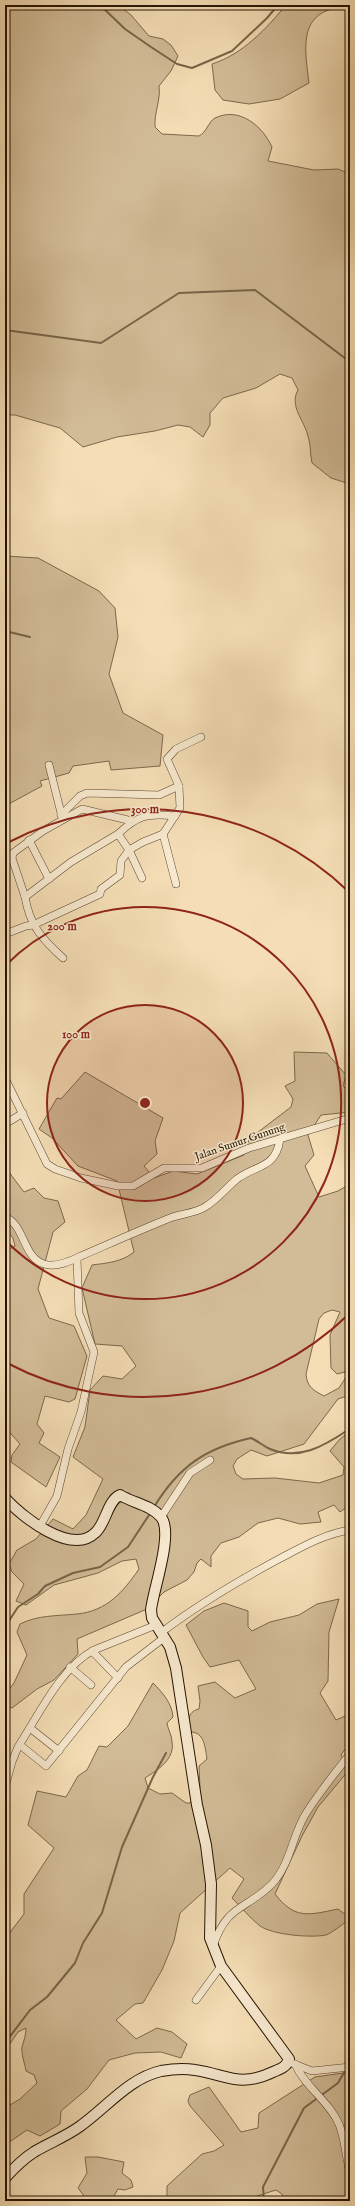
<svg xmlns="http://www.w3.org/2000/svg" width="355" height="2206" viewBox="0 0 355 2206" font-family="'IM FELL English',serif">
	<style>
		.green { fill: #d2bc97; stroke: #7c684c; fill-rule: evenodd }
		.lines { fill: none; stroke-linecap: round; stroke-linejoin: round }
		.stream { stroke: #786448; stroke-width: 2 }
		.street-casing { stroke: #5a462e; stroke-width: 8 }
		.secondary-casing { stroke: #261401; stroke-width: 12 }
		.street { stroke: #f8ead0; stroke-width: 7 }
		.secondary { stroke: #f8ead0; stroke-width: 10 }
		.ring { fill: none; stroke: #8f2418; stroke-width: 2 }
		.labels { text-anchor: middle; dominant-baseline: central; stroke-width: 3; stroke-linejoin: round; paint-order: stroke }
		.street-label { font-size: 11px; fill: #261401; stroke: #f8ead0 }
		.centre { fill: #8f2418; stroke: #f8ead0; stroke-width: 2 }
		.ring-label { font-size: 12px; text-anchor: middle; font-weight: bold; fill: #8f2418; stroke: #f8ead0; stroke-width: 3; stroke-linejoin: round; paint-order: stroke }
	</style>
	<rect width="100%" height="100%" fill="#f5deb6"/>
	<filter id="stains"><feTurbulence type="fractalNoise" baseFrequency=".005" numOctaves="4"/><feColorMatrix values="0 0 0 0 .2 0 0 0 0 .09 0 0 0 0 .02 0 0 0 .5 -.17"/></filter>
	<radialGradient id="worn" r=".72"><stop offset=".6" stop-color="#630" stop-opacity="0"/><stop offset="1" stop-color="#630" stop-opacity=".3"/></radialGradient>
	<!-- green -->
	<g class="green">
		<path d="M5,5h113l13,10 18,21 14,3 8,6 7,11 -7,15 -12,15c2,13 -5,27 -4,41l7,7 37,2c8,-4 9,-14 16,-18 25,-12 48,9 57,29l-4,14 46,9 24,-1 12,5v310l-19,-6 -19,-15c-2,-9 -1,-18 -4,-27 -4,-16 -19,-30 -10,-46l-6,-12 -12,-4 -24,14 -33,10 -13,15v12l-7,12 -13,-10 -12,-2 -23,6 -38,6 -34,10 -23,-19 -45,-13h-10z"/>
		<path d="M286,5l64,1c-52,3 -46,37 -41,77l-29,16 -31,5 -26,-4 -8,-10 -3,-26c31,-10 54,-35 74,-59z"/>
		<polygon points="5,556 38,558 99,591 115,608 118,637 109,674 123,713 163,735 160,766 111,770 109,761 73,766 69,773 40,781 42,786 5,806"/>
		<path d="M294,1052l33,1 19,22 -3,11 7,7v19l-29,3 -13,20 6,20 -9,11 14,31 19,-6 12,-7v211l-12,4 -34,45 -37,12 -16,-6 -14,9 -4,7 3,8 7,5 32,-1 44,5 24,-8 1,-8 -14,-16 9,-11 11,-9v74l-10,7 -6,-7 -16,7 3,10 -21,2 -22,-6 -20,5 -19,14 -18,6 -10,13v11l-10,-8 -4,4 -3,9 -7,8 -23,12 -17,17 -70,30 1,15 -24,26 -17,9 -25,19 -7,-2v-12l9,-11 13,-28 -10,-23 3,-8c18,-9 37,-8 57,-10 30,-3 46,-22 62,-45l-3,-10 -14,2 -24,12 -44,12 -28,20 -10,-4 8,-17 -12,-12 -3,-8 8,-14 19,-11 17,-20 20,10 13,-14 17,-36 -30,-22 12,-30 5,-37 13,-14 19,3 14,-13 -14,-20 -27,-2 -13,-56 10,-23c15,-2 30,-3 42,-13l-17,-71 -39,-15 -26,-28 -13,-9 18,-31 4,1 24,-27 78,46 -8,23 2,13 -13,12 10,12 19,-7 24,3 47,-19 5,-16 42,-32 2,-8 -8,-13 10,-5zM332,1310l8,2 -10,23 1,33 6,6 8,-2 1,5 -7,11 -15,8c-11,-6 -17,-9 -18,-22l13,-55 5,-6z"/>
		<polygon points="5,1167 24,1192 34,1188 44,1198 58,1201 65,1222 53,1232 38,1289 49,1318 74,1326 87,1356 75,1399 69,1402 45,1396 37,1424 44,1433 39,1443 60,1457 46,1487 11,1462 12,1455 20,1444 5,1427 5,1251 15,1246 13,1238 5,1228"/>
		<path d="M339,1599l-10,33 -1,49 -8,12 16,27 14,-6v28l-9,13 8,15 -31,37 -16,29 -27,58c20,26 34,21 63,15l12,9c-2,3 -20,16 -24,17 -15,3 -53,0 -66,-9 -10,-8 -19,-19 -28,-28l12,-19 -14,-11 -50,45 -6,28 -12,29 -19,33 -8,1 -19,16 20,19 21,-11 15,4 15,12 -6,14 -20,-6 -26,1 -26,7 -22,29 -26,22 -1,13 -20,12 -13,-6 -22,15v-37l15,-9 17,-16 -3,-8 -8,-4c-1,-7 -5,-17 -4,-24 2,-7 4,-12 4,-19l-8,4 -13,19v-112l19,-25v-20l30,-46 -26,-23 9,-34 29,6 12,-21 9,-6 12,-24 8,1 21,-21 25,-43c9,9 19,20 20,34l-6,6c1,7 5,12 5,19 3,17 -14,28 -27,36l3,10 12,6 12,-1 14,10h4l10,-15 -1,-22 8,-7c-2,-11 -2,-27 -17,-27 -1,-10 -4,-20 9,-23l1,-8 -2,-15 17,-4 20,16 21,-9 -17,-29 -29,7 -7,-10 -17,-32 18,-14 20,-8 24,8v16l4,4 18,-9 29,-7 18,-11z"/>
		<polygon points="350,2072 350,2117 345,2123 350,2201 285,2201 282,2194 276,2190 257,2196 255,2201 167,2201 167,2186 202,2154 214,2151 224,2145 190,2106 188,2101 190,2095 209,2087 241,2132 258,2128 259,2113 315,2077"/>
		<polygon points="85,2157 98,2157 124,2162 122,2173 131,2180 133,2187 125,2190 118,2189 111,2201 88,2201 78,2188 87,2173"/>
	</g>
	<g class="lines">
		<!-- stream -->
		<g class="stream">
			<polyline points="100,5 125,29 151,47 177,64 192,68 232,51 267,18 278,5"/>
			<polyline points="5,330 101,343 179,293 255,290 350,362"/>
			<polyline points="5,631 30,637"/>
			<path d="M154,1507c25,-41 52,-59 97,-69 7,3 12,8 19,11 29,12 54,-3 78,-19l2,1"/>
			<polyline points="5,1627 18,1607 38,1594 45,1586 73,1573 100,1567 128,1547 151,1512"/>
			<polyline points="5,2043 30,2010 47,1997 75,1963 83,1943 102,1913 122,1847 153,1777 166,1753"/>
			<polyline points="264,2201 263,2187 304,2108 338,2083 346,2069"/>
		</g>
		<!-- street casing -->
		<g class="street-casing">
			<g id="street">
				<polyline points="49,765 62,817"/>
				<polyline points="61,815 80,796 87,793 159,795 179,786"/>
				<path d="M118,834c20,-19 30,-21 57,-18"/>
				<polyline points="163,834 176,884"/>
				<polyline points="29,840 49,879"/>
				<polyline points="25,897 12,858 13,853 43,831 82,809 132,821"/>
				<polyline points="5,934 26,926 33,925 100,894 101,889 120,875 121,861 129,850 143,842 163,834 180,808 179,786 167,759 176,749 201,737"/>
				<path d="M63,958c-21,-19 -33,-32 -38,-61l46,-35 47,-28 11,16 13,28"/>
				<polyline points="5,1078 47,1164 55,1169 81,1178 118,1186 133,1186 164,1168 202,1168 249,1148 350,1118"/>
				<polyline points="5,1124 23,1113"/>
				<path d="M5,1217c20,8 18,41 39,47 12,4 27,-3 37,-8 30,-13 59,-26 89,-38 11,-4 25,-5 35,-11 12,-7 21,-19 32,-28 18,-14 39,-10 43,-40"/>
				<polyline points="161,1517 190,1473 210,1460"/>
				<polyline points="40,1526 57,1496 68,1449 81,1412 94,1352 79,1313 77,1259"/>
				<path d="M162,1632c37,-28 76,-51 117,-73 23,-12 45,-25 71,-29"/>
				<polyline points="92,1651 118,1678"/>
				<polyline points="70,1667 91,1685"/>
				<polyline points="30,1728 59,1751"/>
				<polyline points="20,1745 46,1766 126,1667 165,1637"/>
				<path d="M5,1787l7,-25 6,-15c20,-31 43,-80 76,-97l62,-25"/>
				<path d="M213,1946c14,-42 33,-36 59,-62 18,-19 20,-47 33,-69 13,-21 29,-41 45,-61"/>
				<polyline points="196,2000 221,1966"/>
				<polyline points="294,2064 312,2071 350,2067"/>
				<path d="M295,2064c10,23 34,37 44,60 6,15 7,34 11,49"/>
			</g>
		</g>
		<!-- secondary casing -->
		<g class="secondary-casing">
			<path id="secondary" d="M5,1498c16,18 66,58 90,35 11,-9 12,-32 25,-38 13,8 31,10 41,22 13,16 -8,73 -10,93l1,8 18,29 6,21 21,137 9,40 5,39 -1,54 11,28 68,93c-2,8 -9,10 -16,13 -34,16 -45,3 -78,-2 -11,-2 -23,-1 -34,1 -32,7 -56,38 -82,56 -14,10 -30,16 -45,25 -11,7 -20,16 -29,26"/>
		</g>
		<!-- street -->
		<use href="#street" class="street"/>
		<!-- secondary -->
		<use href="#secondary" class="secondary"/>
	</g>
	<!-- distance rings -->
	<circle cx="145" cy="1103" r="98" fill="#8f2418" fill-opacity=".12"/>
	<g class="ring">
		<circle cx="145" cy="1103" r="98"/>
		<path d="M5 966A196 196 0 1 1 5 1240"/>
		<path d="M349 1314A294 294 0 0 1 7 1363M7 843A294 294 0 0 1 349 892"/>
	</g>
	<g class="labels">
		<!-- street labels -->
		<g class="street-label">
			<text transform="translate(240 1142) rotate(-19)">Jalan Sumur Gunung</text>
		</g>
	</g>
	<circle cx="145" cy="1103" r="6" class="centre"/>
	<g class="ring-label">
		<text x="145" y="813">300 m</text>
		<text x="62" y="930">200 m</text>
		<text x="76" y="1038">100 m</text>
	</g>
	<!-- margin -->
	<rect width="355" height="2206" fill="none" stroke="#f5deb6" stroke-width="20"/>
	<rect x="6" y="6" width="343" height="2194" fill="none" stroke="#261401" stroke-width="2"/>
	<rect x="10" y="10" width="335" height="2186" fill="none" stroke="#261401"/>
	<rect width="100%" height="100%" filter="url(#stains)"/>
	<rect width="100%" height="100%" fill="url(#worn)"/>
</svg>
